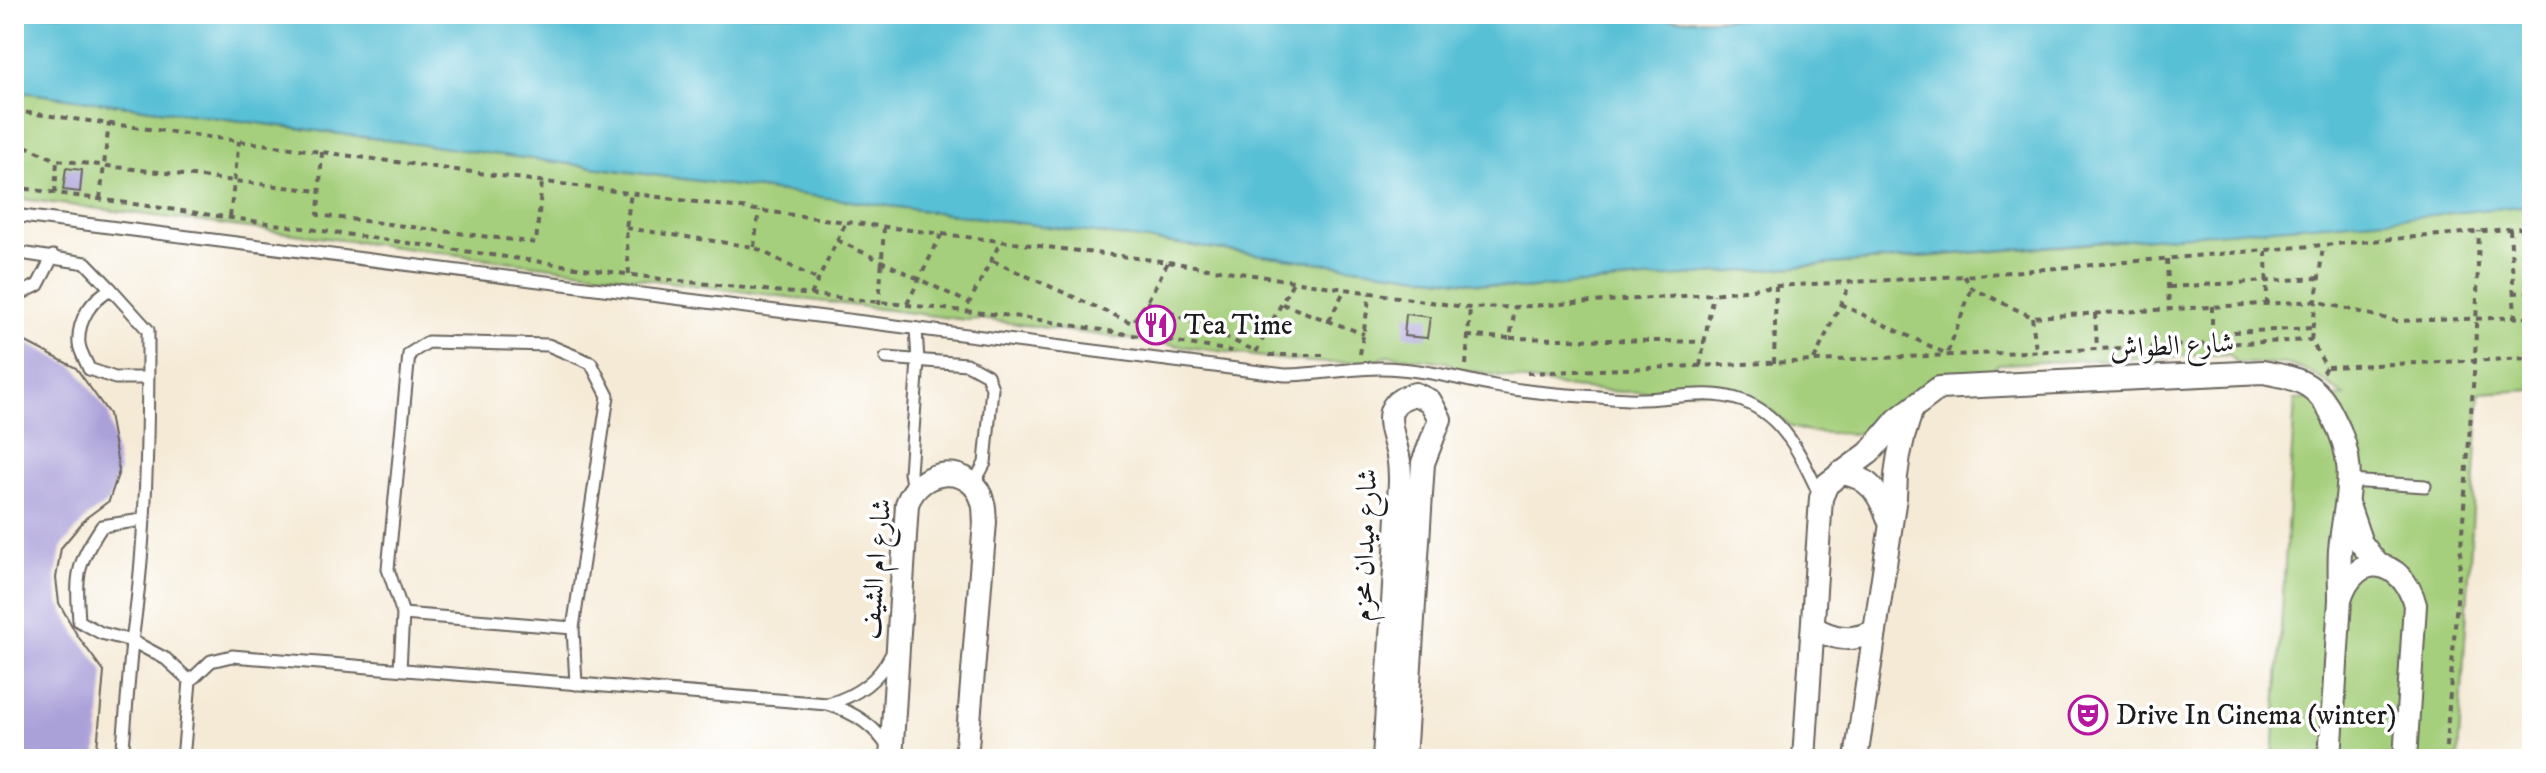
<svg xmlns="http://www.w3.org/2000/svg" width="2546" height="773" viewBox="0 0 2546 773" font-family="'IM FELL DW Pica',Amiri,serif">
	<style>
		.green { fill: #a5cf7b; stroke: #60764c; stroke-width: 2 }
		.water { fill: #58c0d5; stroke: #3a6e78; stroke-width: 2 }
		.building { fill: #aba1d9 }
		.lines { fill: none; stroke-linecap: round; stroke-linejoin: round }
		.service-casing { stroke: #68645d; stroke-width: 15 }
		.minor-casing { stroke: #68645d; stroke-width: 26 }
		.path { stroke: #68645d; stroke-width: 4; stroke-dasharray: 6 6; stroke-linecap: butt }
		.service { stroke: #fff; stroke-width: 11 }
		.minor { stroke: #fff; stroke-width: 22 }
		.labels { text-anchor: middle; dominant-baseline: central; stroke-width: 7; stroke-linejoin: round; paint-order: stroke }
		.poi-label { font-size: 28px; fill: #1c1c1c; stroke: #fff; text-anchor: start }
		.street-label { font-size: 28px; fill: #1c1c1c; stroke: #fff }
	</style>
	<rect width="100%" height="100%" fill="#fff"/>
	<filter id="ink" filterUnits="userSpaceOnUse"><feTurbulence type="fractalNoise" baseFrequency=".0125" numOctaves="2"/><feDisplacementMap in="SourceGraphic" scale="16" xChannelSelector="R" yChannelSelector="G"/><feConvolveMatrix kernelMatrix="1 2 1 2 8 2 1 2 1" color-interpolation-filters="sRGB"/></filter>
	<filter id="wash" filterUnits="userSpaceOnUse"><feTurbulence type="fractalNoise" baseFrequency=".006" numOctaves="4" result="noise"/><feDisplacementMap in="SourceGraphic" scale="32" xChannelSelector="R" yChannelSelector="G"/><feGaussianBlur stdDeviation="1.8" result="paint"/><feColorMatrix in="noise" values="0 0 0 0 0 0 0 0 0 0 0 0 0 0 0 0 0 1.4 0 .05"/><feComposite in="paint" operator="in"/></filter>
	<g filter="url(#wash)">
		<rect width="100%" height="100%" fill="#f5ead6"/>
		<!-- green -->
		<polygon class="green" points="14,91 1521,289 2085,244 2532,202 2532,390 2480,393 2458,759 2273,759 2295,400 2345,396 2313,374 2287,364 2237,363 2229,354 1998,364 1990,374 1946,377 1926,382 1912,392 1876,426 1854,434 1809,432 1791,427 1754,397 1729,390 1622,392 1571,388 1454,368 1447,362 1387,355 1377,361 1326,363 1285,360 980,319 966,320 14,198"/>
		<!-- water -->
		<path class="water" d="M14,14h1572c74,8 139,6 213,0h733v191l-120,12 -891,72 -1507,-198z"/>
		<g id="blocks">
			<!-- building -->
			<g class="building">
				<polygon points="66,168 82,170 80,192 63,190"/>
				<polygon points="1406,314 1430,317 1427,338 1404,336"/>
				<polygon points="14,339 28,343 76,368 109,414 119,471 109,501 86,518 61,548 56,578 59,603 77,635 104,672 96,759 14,759"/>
			</g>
		</g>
	</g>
	<g filter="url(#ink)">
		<use href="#blocks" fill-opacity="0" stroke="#68645d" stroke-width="2"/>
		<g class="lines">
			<!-- service casing -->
			<g class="service-casing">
				<g id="service">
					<path d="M14,215l1271,160c38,0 76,-10 115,-6 32,2 63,11 95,17 44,8 89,10 133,13 39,2 77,-12 115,2 42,16 60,58 78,97"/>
					<polyline points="14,252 86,263 111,289"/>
					<polyline points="14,297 38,285 53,256"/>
					<polyline points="886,358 967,364 987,375 992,388 985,463 973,485"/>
					<path d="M148,378h-33l-26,-9c-3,-8 -9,-17 -10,-25 -2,-24 13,-45 32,-55l37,41c0,103 -1,208 -16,311l34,18 24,22"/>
					<polyline points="2349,481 2425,486"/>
					<polyline points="913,489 910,473 918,361 916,329"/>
					<polyline points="403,614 573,628"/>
					<polyline points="400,669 403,614 388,569 409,354 428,342 548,345 591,363 608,396 573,628 576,684"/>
					<path d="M828,704c28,-8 50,-23 63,-49"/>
					<path d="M122,759l10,-118 -31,-8 -22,-12c-3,-47 -3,-56 23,-95l40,-6"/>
					<path d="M183,759l7,-78 21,-20 21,-5 595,48c27,8 48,21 62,45"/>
				</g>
			</g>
			<!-- minor casing -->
			<g class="minor-casing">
				<g id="minor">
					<path d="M1840,473c31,3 40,23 50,49"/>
					<polyline points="2349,508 2361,543 2378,565"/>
					<path d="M1813,627c21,13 40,15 62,4"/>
					<path d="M891,759l16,-255c14,-39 67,-40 76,-1 2,5 1,13 2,19l-19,237"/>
					<path d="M1384,759l16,-277c0,-8 0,-17 -2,-26 -5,-26 -22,-52 17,-62l15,7 10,18 -17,44 -19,296"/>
					<path d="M1804,759l17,-261 6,-14 42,-31 29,-34 41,-31 324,-16c16,3 34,6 47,15 10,7 18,19 23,30 27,50 12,81 7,133 -1,16 0,33 0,50"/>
					<path d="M1856,759l39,-262c0,-30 5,-54 15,-82"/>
					<path d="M2330,759l10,-159c15,-51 63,-42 75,5l-10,154"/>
				</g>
			</g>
			<!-- path -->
			<g class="path">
				<polyline points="14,111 846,222 1168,262 1470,308 1515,307 1713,294 1776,286 1964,276 2532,227"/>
				<polyline points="14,141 57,160 319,191"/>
				<polyline points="322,152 318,215 536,243 542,182"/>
				<polyline points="14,187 661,279 1021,317 1232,351"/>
				<polyline points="55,193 57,160"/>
				<polyline points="100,199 109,123"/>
				<polyline points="230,217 239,141"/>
				<polyline points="626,228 754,247 818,280"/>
				<polyline points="2510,229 2515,317"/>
				<polyline points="837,240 969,303 1000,243"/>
				<polyline points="754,247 759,210"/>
				<polyline points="2266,251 2267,303"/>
				<polyline points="2167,259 2169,308"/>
				<polyline points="993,261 1132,323 1147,302 1168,262"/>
				<polyline points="629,274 626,228 631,193"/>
				<polyline points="1964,276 1972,288 2032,317 2316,301 2396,321 2532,317"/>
				<polyline points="2169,287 2319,278"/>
				<polyline points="2513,293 2532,292"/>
				<polyline points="811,295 846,222"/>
				<polyline points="1147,302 1256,351"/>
				<polyline points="907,304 941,235"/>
				<polyline points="1282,304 1364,334"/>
				<polyline points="1840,304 1947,354 1972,288"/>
				<polyline points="879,305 884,227"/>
				<polyline points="2212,306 2212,333 2313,328"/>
				<polyline points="2095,313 2097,348"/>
				<polyline points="2032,317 2036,350"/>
				<polyline points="1329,321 1345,289"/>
				<polyline points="1467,336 1510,338 1515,308"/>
				<polyline points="1510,338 1705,342"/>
				<polyline points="2311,340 2323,246"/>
				<polyline points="1256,352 1294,280"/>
				<polyline points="1360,354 1370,293"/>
				<polyline points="1269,355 1328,355"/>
				<polyline points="1814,360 1850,284"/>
				<polyline points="1774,363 1776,286"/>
				<polyline points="1466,365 1470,308"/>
				<polyline points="1700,366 1713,294"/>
				<polyline points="2327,367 2532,358"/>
				<polyline points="1527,373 2311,340 2326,367 2322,373"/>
				<polyline points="2445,759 2475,360 2479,231"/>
			</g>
			<!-- service -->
			<use href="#service" class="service"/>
			<!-- minor -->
			<use href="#minor" class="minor"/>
		</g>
	</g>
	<!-- icons -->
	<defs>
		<g id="restaurant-ring" transform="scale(2)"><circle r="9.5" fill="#fff" stroke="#b5179e" stroke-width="1.5"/><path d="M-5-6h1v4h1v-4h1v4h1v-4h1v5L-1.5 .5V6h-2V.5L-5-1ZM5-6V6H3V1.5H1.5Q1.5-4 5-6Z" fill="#b5179e"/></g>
		<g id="theatre-ring" transform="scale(2)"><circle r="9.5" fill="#fff" stroke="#b5179e" stroke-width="1.5"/><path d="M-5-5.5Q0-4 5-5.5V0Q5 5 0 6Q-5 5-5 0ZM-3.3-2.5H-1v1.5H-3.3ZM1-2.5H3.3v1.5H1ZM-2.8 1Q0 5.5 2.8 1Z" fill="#b5179e"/></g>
	</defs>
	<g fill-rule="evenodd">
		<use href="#restaurant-ring" x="1156" y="325"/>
		<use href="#theatre-ring" x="2088" y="715"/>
	</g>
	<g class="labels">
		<!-- poi labels -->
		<g class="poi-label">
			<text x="1184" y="325">Tea Time</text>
			<text x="2116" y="715">Drive In Cinema (winter)</text>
		</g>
		<!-- street labels -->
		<g class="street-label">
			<text transform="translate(2172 346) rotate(-3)">شارع الطواش</text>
			<text transform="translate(1365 545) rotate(-88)">شارع ميدان محزم</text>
			<text transform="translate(876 569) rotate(-85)">شارع ام الشيف</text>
		</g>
	</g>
	<!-- margin -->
	<rect width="2546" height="773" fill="none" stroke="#fff" stroke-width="48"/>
</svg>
